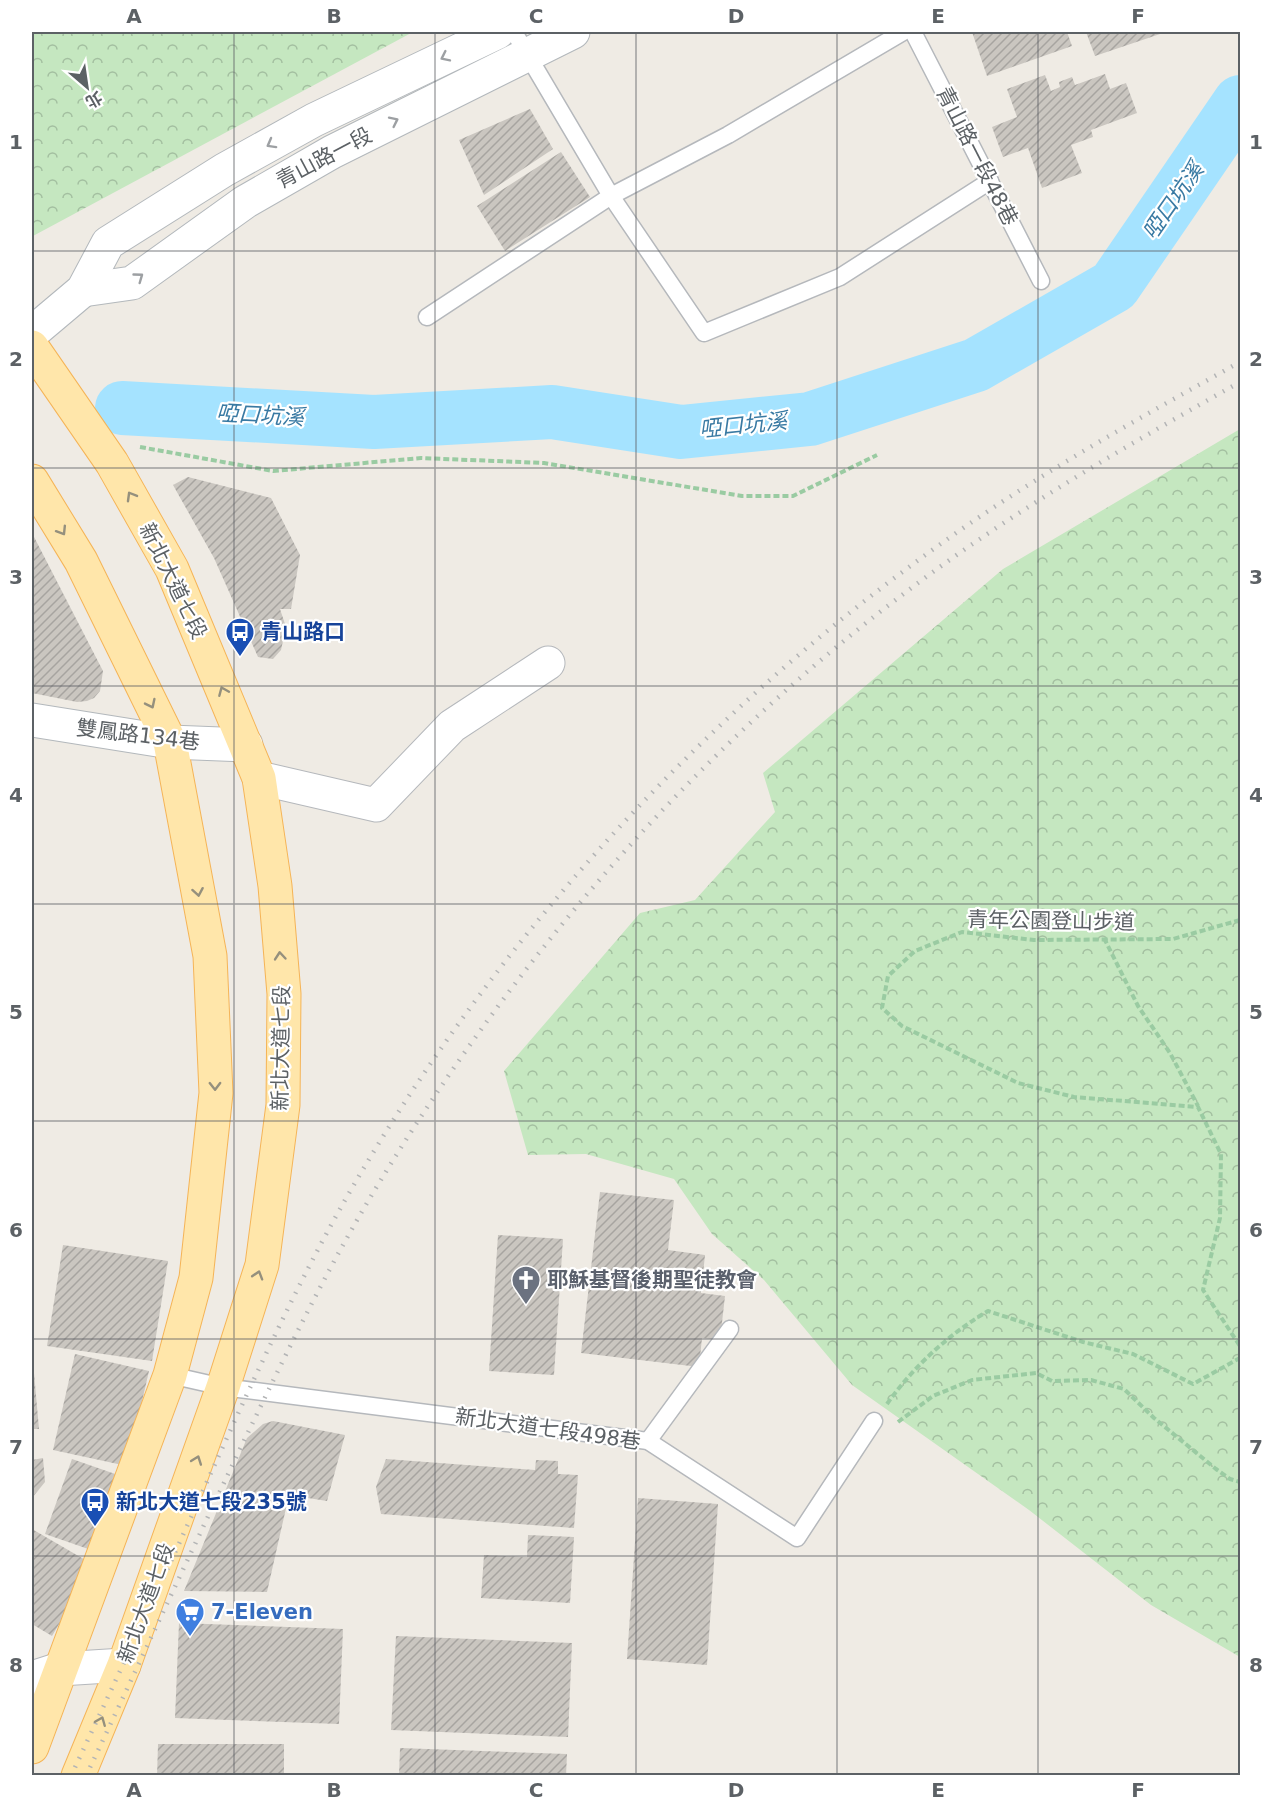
<svg xmlns="http://www.w3.org/2000/svg" width="1272" height="1807" viewBox="0 0 1272 1807" font-family="'DejaVu Sans','Noto Sans TC',sans-serif">
	<style>
		.forest { fill: url(#forest-crowns) }
		.lines { fill: none; stroke-linecap: round; stroke-linejoin: round }
		.river { stroke: #a5e3ff; stroke-width: 54 }
		.building { fill: url(#building-hatch) }
		.lane-casing { stroke: #b5b8bc; stroke-width: 19 }
		.street-casing { stroke: #b5b8bc; stroke-width: 35 }
		.secondary-casing { stroke: #b3b8bc; stroke-width: 35 }
		.primary-casing { stroke: #f5b457; stroke-width: 35 }
		.path { stroke: #9acba2; stroke-width: 4; stroke-dasharray: 6 3; stroke-linecap: butt }
		.lane { stroke: #fff; stroke-width: 16 }
		.street { stroke: #fff; stroke-width: 33 }
		.secondary { stroke: #fff; stroke-width: 33 }
		.primary { stroke: #ffe6aa; stroke-width: 33 }
		.rail { stroke: #b3b4b5; stroke-width: 4.5; stroke-dasharray: 1.5 8; stroke-linecap: butt }
		.oneway { stroke: #9da0a3 }
		.oneway2 { stroke: #95907d }
		.grid { fill: none; stroke: #5c6165; stroke-width: 1.5; stroke-opacity: 0.55 }
		.labels { text-anchor: middle; dominant-baseline: central; stroke-width: 4.5; stroke-linejoin: round; paint-order: stroke }
		.street-label { font-size: 21px; fill: #5c6165; stroke: #fff }
		.transit-label { font-size: 21px; font-weight: bold; fill: #164399; stroke: #fff; text-anchor: start }
		.worship-label { font-size: 21px; font-weight: bold; fill: #5b616d; stroke: #fff; text-anchor: start }
		.shop-label { font-size: 21px; font-weight: bold; fill: #366cbe; stroke: #fff; text-anchor: start }
		.water-label { font-size: 22px; font-style: italic; fill: #397aa3; stroke: #fff }
		.neatline { fill: none; stroke: #5c6165; stroke-width: 2 }
		.grid-label { font-size: 20px; text-anchor: middle; font-weight: bold; fill: #5c6165 }
	</style>
	<defs>
		<pattern id="forest-crowns" width="20" height="18" patternUnits="userSpaceOnUse" patternTransform="scale(1.5)"><rect width="20" height="18" fill="#c5e7c0"/><path d="M2 6a3 3 0 1 1 6 0M12 15a3 3 0 1 1 6 0" fill="none" stroke="#a3bfa0"/></pattern>
		<pattern id="building-hatch" width="6" height="6" patternUnits="userSpaceOnUse" patternTransform="scale(1.5)"><rect width="6" height="6" fill="#cac6c0"/><path d="M-1 1l2-2M0 6l6-6M5 7l2-2" fill="none" stroke="#a7a4a0"/></pattern>
	</defs>
	<rect width="100%" height="100%" fill="#efebe4"/>
	<!-- forest -->
	<g class="forest">
		<polygon points="32,32 413,32 33,236"/>
		<polygon points="1240,429 1240,1657 1151,1605 1029,1510 852,1385 764,1280 712,1234 674,1179 586,1154 528,1155 504,1071 640,913 695,900 775,812 763,773 1003,569"/>
	</g>
	<g class="lines">
		<!-- river -->
		<polyline class="river" points="122,408 374,422 552,412 681,432 810,419 976,365 1114,286 1240,102"/>
	</g>
	<!-- building -->
	<g class="building">
		<polygon points="972,32 1067,32 1072,46 987,76"/>
		<polygon points="1086,32 1166,32 1095,56"/>
		<polygon points="1105,74 1110,89 1126,83 1137,113 1091,130 1093,137 1071,145 1082,173 1042,188 1028,148 1003,157 992,127 1017,117 1007,89 1045,75 1051,91 1060,87 1059,82 1072,77 1075,85"/>
		<polygon points="530,109 553,149 484,195 459,140"/>
		<polygon points="561,152 590,197 505,251 477,206"/>
		<polygon points="188,477 271,498 300,555 291,609 280,609 286,627 281,650 273,659 258,657 214,558 173,485"/>
		<polygon points="32,533 103,671 100,691 94,698 87,701 77,702 32,693"/>
		<polygon points="600,1192 674,1200 668,1250 705,1255 701,1293 725,1296 720,1340 702,1338 699,1367 581,1353"/>
		<polygon points="498,1235 563,1239 554,1375 489,1371"/>
		<polygon points="63,1245 168,1261 152,1361 47,1346"/>
		<polygon points="75,1354 149,1371 127,1466 53,1450"/>
		<polygon points="32,1373 34,1373 39,1429 32,1429"/>
		<polygon points="273,1421 345,1435 327,1501 289,1495 267,1592 184,1591 247,1438 263,1424"/>
		<polygon points="43,1458 45,1482 32,1498 32,1460"/>
		<polygon points="72,1459 121,1476 94,1551 45,1534"/>
		<polygon points="386,1459 535,1470 536,1460 558,1461 558,1474 578,1475 574,1528 381,1514 376,1487"/>
		<polygon points="638,1498 718,1504 707,1665 627,1659"/>
		<polygon points="32,1529 94,1565 52,1636 32,1624"/>
		<polygon points="528,1535 574,1537 570,1603 481,1598 484,1555 527,1557"/>
		<polygon points="179,1623 343,1629 339,1724 175,1718"/>
		<polygon points="396,1636 572,1643 568,1737 391,1730"/>
		<polygon points="158,1744 284,1744 284,1776 157,1776"/>
		<polygon points="400,1748 567,1754 566,1776 399,1776"/>
	</g>
	<g class="lines">
		<!-- lane casing -->
		<g class="lane-casing">
			<g id="lane">
				<polyline points="514,32 611,196 704,333 840,277 990,181"/>
				<polyline points="913,32 1041,281"/>
				<polyline points="427,317 611,196 728,135 903,32"/>
				<polyline points="170,1375 223,1387 648,1441 797,1538 874,1421"/>
				<polyline points="648,1441 730,1329"/>
			</g>
		</g>
		<!-- street casing -->
		<g class="street-casing">
			<g id="street">
				<polyline points="259,778 376,805 452,726 548,663"/>
				<polyline points="32,1678 60,1669 124,1665"/>
			</g>
		</g>
		<!-- secondary casing -->
		<g class="secondary-casing">
			<g id="secondary">
				<polyline points="83,290 132,283 245,202 332,152 573,32"/>
				<polyline points="32,333 83,290 108,243 224,170 314,120 498,32"/>
				<polyline points="32,720 170,742 246,745"/>
			</g>
		</g>
		<!-- primary casing -->
		<g class="primary-casing">
			<g id="primary">
				<polyline points="32,347 112,463 172,569 259,778 275,886 284,994 283,1105 262,1265 223,1387 124,1665 78,1776"/>
				<polyline points="32,481 81,561 170,742 210,956 216,1093 196,1278 170,1375 32,1747"/>
			</g>
		</g>
		<!-- path -->
		<g class="path">
			<polyline points="140,447 273,471 421,458 544,463 742,496 793,496 877,455"/>
			<polyline points="1240,920 1173,939 1034,940 962,932 915,951 888,976 882,1008 902,1026 1018,1083 1074,1097 1198,1107 1221,1154 1220,1218 1203,1290 1240,1346"/>
			<polyline points="1104,938 1138,1006 1170,1053 1198,1106"/>
			<path d="M887,1404c26,-37 62,-70 101,-93l95,31 50,12 60,30 47,-26"/>
			<polyline points="898,1422 933,1396 972,1380 1036,1373 1052,1381 1091,1380 1124,1389 1154,1418 1216,1469 1230,1479 1240,1482"/>
		</g>
		<!-- lane -->
		<use href="#lane" class="lane"/>
		<!-- street -->
		<use href="#street" class="street"/>
		<!-- secondary -->
		<use href="#secondary" class="secondary"/>
		<!-- primary -->
		<use href="#primary" class="primary"/>
		<!-- rail -->
		<g class="rail">
			<path d="M71,1776c47,-101 94,-200 139,-301 47,-103 94,-207 152,-304 148,-249 351,-466 587,-633 93,-66 192,-121 291,-176"/>
			<path d="M86,1776c52,-110 103,-220 155,-329 43,-89 86,-179 138,-264 137,-225 313,-429 523,-588 106,-81 222,-148 338,-213"/>
		</g>
	</g>
	<!-- one-way arrows -->
	<defs><path id="oneway-chevron" d="M-2-3.5L2.5 0L-2 3.5" fill="none" stroke-width="1.6" stroke-linecap="round" stroke-linejoin="round" transform="scale(1.5)"/></defs>
	<g class="oneway">
		<use href="#oneway-chevron" transform="translate(445 57) rotate(154)"/>
		<use href="#oneway-chevron" transform="translate(394 121) rotate(-26)"/>
		<use href="#oneway-chevron" transform="translate(271 144) rotate(151)"/>
		<use href="#oneway-chevron" transform="translate(139 277) rotate(-36)"/>
	</g>
	<g class="oneway2">
		<use href="#oneway-chevron" transform="translate(131 496) rotate(-120)"/>
		<use href="#oneway-chevron" transform="translate(62 531) rotate(58)"/>
		<use href="#oneway-chevron" transform="translate(223 691) rotate(-113)"/>
		<use href="#oneway-chevron" transform="translate(151 704) rotate(64)"/>
		<use href="#oneway-chevron" transform="translate(198 892) rotate(80)"/>
		<use href="#oneway-chevron" transform="translate(280 956) rotate(-95)"/>
		<use href="#oneway-chevron" transform="translate(215 1086) rotate(89)"/>
		<use href="#oneway-chevron" transform="translate(258 1275) rotate(-73)"/>
		<use href="#oneway-chevron" transform="translate(197 1460) rotate(-70)"/>
		<use href="#oneway-chevron" transform="translate(101 1721) rotate(-68)"/>
	</g>
	<!-- grid -->
	<path class="grid" d="M234,32v1744M435,32v1744M636,32v1744M837,32v1744M1038,32v1744M32,251h1208M32,468h1208M32,686h1208M32,904h1208M32,1121h1208M32,1339h1208M32,1556h1208"/>
	<!-- icons -->
	<defs>
		<g id="bus-pin" transform="scale(1.5)"><path d="M0 17L-7.5 6A9.5 9.5 0 1 1 7.5 6Z" fill="#1a4fb4" stroke="#fff"/><path d="M-5-6H5V4H4V6H2V4H-2V6H-4V4H-5ZM-3.5-4V0h7V-4ZM-3.5 1.2v1.5H-2V1.2ZM2 1.2v1.5H3.5V1.2Z" fill="#fff"/></g>
		<g id="church-pin" transform="scale(1.5)"><path d="M0 17L-7.5 6A9.5 9.5 0 1 1 7.5 6Z" fill="#6b7280" stroke="#fff"/><path d="M-1.2-6h2.4v3.5h3.3v2.4h-3.3V6h-2.4V-.1h-3.3v-2.4h3.3Z" fill="#fff"/></g>
		<g id="supermarket-pin" transform="scale(1.5)"><path d="M0 17L-7.5 6A9.5 9.5 0 1 1 7.5 6Z" fill="#3f7fe0" stroke="#fff"/><path d="M-6-5.5h2.5l.6 2H6L4.5 2H-2.5L-4.4-4H-6ZM-1.5 3.2a1.3 1.3 0 1 0 .1 0ZM3 3.2a1.3 1.3 0 1 0 .1 0Z" fill="#fff"/></g>
	</defs>
	<g fill-rule="evenodd">
		<use href="#bus-pin" x="240" y="632"/>
		<use href="#church-pin" x="526" y="1280"/>
		<use href="#bus-pin" x="95" y="1502"/>
		<use href="#supermarket-pin" x="190" y="1612"/>
	</g>
	<g class="labels">
		<!-- street labels -->
		<g class="street-label">
			<text transform="translate(977 156) rotate(63)">青山路一段48巷</text>
			<text transform="translate(324 158) rotate(-28)">青山路一段</text>
			<text transform="translate(173 581) rotate(64)">新北大道七段</text>
			<text transform="translate(138 735) rotate(7)">雙鳳路134巷</text>
			<text transform="translate(1051 921) rotate(1)">青年公園登山步道</text>
			<text transform="translate(281 1048) rotate(-89)">新北大道七段</text>
			<text transform="translate(548 1429) rotate(8)">新北大道七段498巷</text>
			<text transform="translate(146 1603) rotate(-70)">新北大道七段</text>
		</g>
		<!-- transit labels -->
		<g class="transit-label">
			<text x="261" y="632">青山路口</text>
			<text x="116" y="1502">新北大道七段235號</text>
		</g>
		<!-- worship labels -->
		<g class="worship-label">
			<text x="547" y="1280">耶穌基督後期聖徒教會</text>
		</g>
		<!-- shop labels -->
		<g class="shop-label">
			<text x="211" y="1612">7-Eleven</text>
		</g>
		<!-- water labels -->
		<g class="water-label">
			<text transform="translate(1173 201) rotate(-55)">啞口坑溪</text>
			<text transform="translate(260 415) rotate(3)">啞口坑溪</text>
			<text transform="translate(743 425) rotate(-6)">啞口坑溪</text>
		</g>
	</g>
	<!-- border -->
	<rect width="1272" height="1807" fill="none" stroke="#ffffff" stroke-width="66"/>
	<!-- north arrow -->
	<g transform="translate(87 87) rotate(151)" stroke="#ffffff" stroke-width="4.5" paint-order="stroke">
	<path d="M0-4.5L10 22L0 15L-10 22Z" fill="#5c6165"/>
	<text y="-9" font-size="16" font-weight="bold" text-anchor="middle" fill="#5c6165">北</text>
	</g>
	<rect x="33" y="33" width="1206" height="1741" class="neatline"/>
	<g class="grid-label">
		<text x="134" y="23">A</text>
		<text x="334" y="23">B</text>
		<text x="536" y="23">C</text>
		<text x="736" y="23">D</text>
		<text x="938" y="23">E</text>
		<text x="1138" y="23">F</text>
		<text x="16" y="149">1</text>
		<text x="1256" y="149">1</text>
		<text x="16" y="366">2</text>
		<text x="1256" y="366">2</text>
		<text x="16" y="584">3</text>
		<text x="1256" y="584">3</text>
		<text x="16" y="802">4</text>
		<text x="1256" y="802">4</text>
		<text x="16" y="1019">5</text>
		<text x="1256" y="1019">5</text>
		<text x="16" y="1237">6</text>
		<text x="1256" y="1237">6</text>
		<text x="16" y="1454">7</text>
		<text x="1256" y="1454">7</text>
		<text x="16" y="1672">8</text>
		<text x="1256" y="1672">8</text>
		<text x="134" y="1797">A</text>
		<text x="334" y="1797">B</text>
		<text x="536" y="1797">C</text>
		<text x="736" y="1797">D</text>
		<text x="938" y="1797">E</text>
		<text x="1138" y="1797">F</text>
	</g>
</svg>
